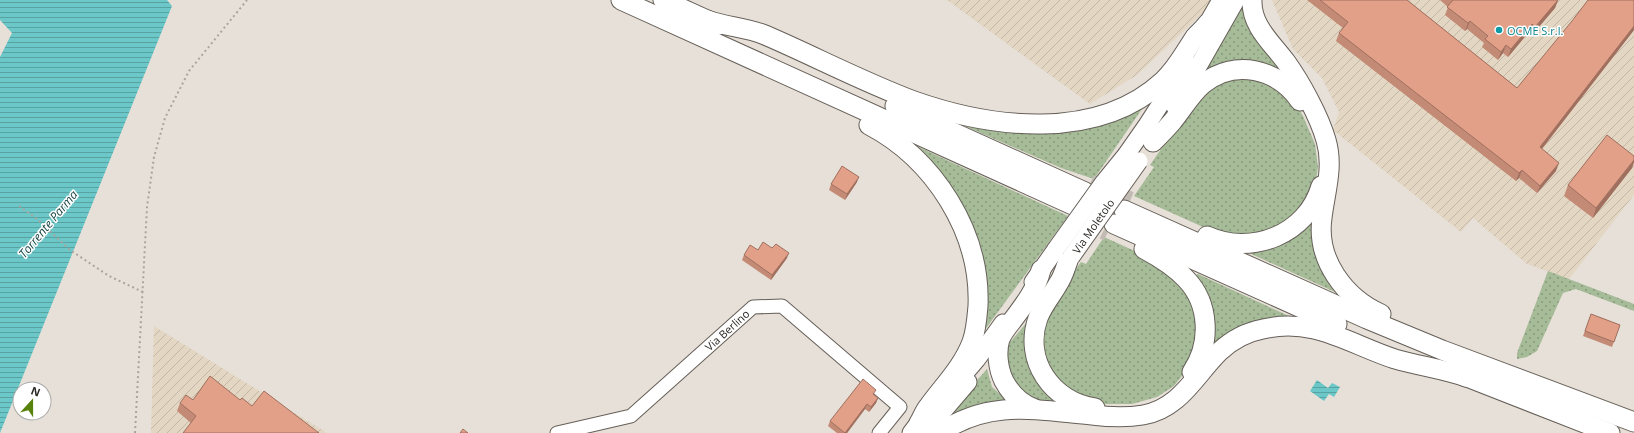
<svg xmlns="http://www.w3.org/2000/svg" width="1634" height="433" viewBox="0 0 1634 433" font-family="'Open Sans',sans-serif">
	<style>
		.industrial { fill: url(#industrial-furrows) }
		.grass { fill: url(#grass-dots) }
		.water { fill: url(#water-rules) }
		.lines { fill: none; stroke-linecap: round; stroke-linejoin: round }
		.highway-tunnel { stroke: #c1bbb4; stroke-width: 19; stroke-dasharray: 19 10; stroke-linecap: butt }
		.minor-casing { stroke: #655f58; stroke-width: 15 }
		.major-casing { stroke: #655f58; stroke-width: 19 }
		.highway-casing { stroke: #655f58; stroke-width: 21 }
		.path { stroke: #aaa49e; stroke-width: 2; stroke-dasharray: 2 3; stroke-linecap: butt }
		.minor { stroke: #fff; stroke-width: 13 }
		.major { stroke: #fff; stroke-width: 17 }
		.highway { stroke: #fff; stroke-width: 19 }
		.major-bridge-casing { stroke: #655f58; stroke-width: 19; stroke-linecap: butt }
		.major-bridge { stroke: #fff; stroke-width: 17 }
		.wall { fill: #c38a75 }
		.shaded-wall { fill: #9f705f }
		.building { fill: #e3a088; stroke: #9f705f }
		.culture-dot { fill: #0f9aa8; stroke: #fff; stroke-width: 1.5 }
		.labels { text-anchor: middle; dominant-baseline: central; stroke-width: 3; stroke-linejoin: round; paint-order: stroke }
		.culture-label { font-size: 11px; fill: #0d838f; stroke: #fff; text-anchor: start }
		.street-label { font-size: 11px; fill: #292724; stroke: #fff }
		.water-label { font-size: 12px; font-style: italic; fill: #1d4748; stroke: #fff }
	</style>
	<defs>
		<pattern id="industrial-furrows" width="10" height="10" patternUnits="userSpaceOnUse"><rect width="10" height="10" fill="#e3d6c2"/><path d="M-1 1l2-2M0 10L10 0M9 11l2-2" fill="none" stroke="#c3b8a7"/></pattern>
		<pattern id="grass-dots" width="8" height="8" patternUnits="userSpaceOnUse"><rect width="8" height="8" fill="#a6bb97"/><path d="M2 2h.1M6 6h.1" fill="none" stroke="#87987b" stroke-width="1.8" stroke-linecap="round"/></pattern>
		<pattern id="water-rules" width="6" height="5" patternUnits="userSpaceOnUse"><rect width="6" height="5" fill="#6cc7c8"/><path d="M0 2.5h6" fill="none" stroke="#59a2a2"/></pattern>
	</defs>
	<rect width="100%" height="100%" fill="#e7e0d8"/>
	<!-- industrial -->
	<g class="industrial">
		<polygon points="947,0 1212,0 1208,8 1137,75 1090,104"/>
		<polygon points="1272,0 1634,0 1634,195 1569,279 1527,264 1473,218 1461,232 1333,130 1339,112 1322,78 1293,49"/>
		<polygon points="154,326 327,433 151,433"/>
	</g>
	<!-- grass -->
	<g class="grass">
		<polygon points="1244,0 1285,72 1204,72"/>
		<polygon points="1229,77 1262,77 1299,109 1303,116 1315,144 1318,167 1315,187 1297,215 1258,237 1212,231 1134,196 1154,167 1150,165 1195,100"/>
		<polygon points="1144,106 1094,179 1061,168 958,123"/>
		<polygon points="912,144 1068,216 979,338 984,291"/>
		<polygon points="1313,215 1336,291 1335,292 1249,253"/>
		<polygon points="1104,237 1137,252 1182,282 1200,327 1188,368 1174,386 1157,397 1132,404 1102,404 1061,387 1040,348 1049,306 1081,262 1086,264"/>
		<polygon points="1548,271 1634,304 1634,311 1576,289 1563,293 1537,351 1527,357 1517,359 1517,353"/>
		<polygon points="1197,274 1198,274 1291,317 1214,344 1211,317 1196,277"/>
		<polygon points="1028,321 1063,403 1031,401 1008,376 1006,347"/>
		<path d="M987,369l5,18 18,16c-31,-4 -42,4 -69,18z"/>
	</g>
	<!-- water -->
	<g class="water">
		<polygon points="0,0 167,0 172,6 0,433 0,57 12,33 0,20"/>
		<polygon points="1317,380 1328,388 1332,383 1340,387 1334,397 1329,394 1324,401 1310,391"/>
	</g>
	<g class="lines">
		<!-- highway-tunnel -->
		<g class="highway-tunnel">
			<polyline points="1090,184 1130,201"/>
			<polyline points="1078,217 1108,232"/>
		</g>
		<!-- minor casing -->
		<g class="minor-casing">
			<polyline id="minor" points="557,433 631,416 753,307 782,306 900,407 879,433"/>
		</g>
		<!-- major casing -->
		<g class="major-casing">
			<g id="major">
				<polyline points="1202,37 1206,26 1221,0"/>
				<polyline points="1175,107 1236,0"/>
				<polyline points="1126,155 1147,125 1187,63"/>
				<polyline points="1033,282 1056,249"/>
				<polyline points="953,387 977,359 1003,323"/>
				<polyline points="927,430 968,382"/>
				<polyline points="911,433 920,421 930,415"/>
			</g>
		</g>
		<!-- highway casing -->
		<g class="highway-casing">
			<g id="highway">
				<polyline points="621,0 1075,206"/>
				<polyline points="663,0 718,25"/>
				<path d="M1252,0c-1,26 20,43 34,62 15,21 33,54 40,78 8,27 -1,52 -4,78 -6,42 23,80 59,96"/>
				<path d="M707,20c19,7 39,7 58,15 49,21 98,47 149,66 77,27 183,41 249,-20 14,-13 22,-29 32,-44 4,-5 9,-8 12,-13"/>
				<polyline points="895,106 1085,192"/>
				<path d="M869,125c65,34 112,107 109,181 -1,12 -2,25 -6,36 -10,26 -29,44 -44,65 -4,5 -6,11 -9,16"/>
				<path d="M1153,142c6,-6 13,-13 19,-20 10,-12 19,-28 31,-38 32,-26 75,-15 97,17"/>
				<polyline points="1124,210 1367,319 1442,350 1634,422"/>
				<polyline points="1114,224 1337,324"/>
				<path d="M1207,236c44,20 100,-1 114,-50"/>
				<path d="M1144,249c15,8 30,17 42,30 24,25 25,65 6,93"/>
				<path d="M1068,261c-3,8 -5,16 -10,23 -6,11 -15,21 -20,34 -15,42 14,84 57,90"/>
				<polyline points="1454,372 1610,433"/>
				<path d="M1035,409c-14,-5 -24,-15 -31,-28 -6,-12 -8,-30 -4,-42 3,-7 8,-13 12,-18 12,-16 24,-31 29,-51"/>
				<path d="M940,433c49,-34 96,-23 152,-18 16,2 34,3 51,0 37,-6 53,-41 77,-64 12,-11 27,-19 43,-22 51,-12 86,15 132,30 24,7 48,10 71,18"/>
			</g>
		</g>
		<!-- path -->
		<g class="path">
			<polyline points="19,206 37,219 70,250 109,276 143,292"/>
			<polyline points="135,433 147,207 154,157 165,118 189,71 247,0"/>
		</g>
		<!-- minor -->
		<use href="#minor" class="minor"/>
		<!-- major -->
		<use href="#major" class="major"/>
		<!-- highway -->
		<use href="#highway" class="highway"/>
		<!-- major-bridge casing -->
		<g class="major-bridge-casing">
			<g id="major-bridge">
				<polyline points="1056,249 1104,182 1126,155"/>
				<polyline points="1071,257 1139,161"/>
			</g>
		</g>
		<!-- major-bridge -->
		<use href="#major-bridge" class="major-bridge"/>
	</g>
	<!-- wall -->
	<g class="wall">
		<polygon points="1307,0 1407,0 1517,88 1634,0 1634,30 1542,149 1556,171 1537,193 1519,178 1516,181 1336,41 1339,33 1343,28"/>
		<polygon points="1440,0 1558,0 1555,8 1532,35 1529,32 1508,57 1503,53 1498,60 1482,47 1484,43 1467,29 1465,31 1445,15 1448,7"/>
		<polygon points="1634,156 1634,162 1632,168 1593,218 1564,196 1568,185"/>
		<polygon points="857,182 845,200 829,190 831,184"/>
		<polygon points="772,248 787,258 771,280 742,260 744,255 758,250"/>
		<polygon points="1591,314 1620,325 1612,347 1583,336"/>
		<polygon points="874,395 878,398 876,403 869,412 865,409 847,433 837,433 828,426 830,421"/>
		<polygon points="193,400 240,400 252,406 191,423 177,411 180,403"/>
	</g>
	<!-- shaded-wall -->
	<g class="shaded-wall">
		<polygon points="1558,0 1555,8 1532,35 1535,27"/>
		<polygon points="1470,21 1467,29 1465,31 1468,23"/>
		<polygon points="1532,24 1529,32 1508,57 1511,49"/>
		<polygon points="1634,26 1634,30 1537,155 1540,147"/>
		<polygon points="1506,45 1503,53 1498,60 1501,52"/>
		<polygon points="1634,160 1634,162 1632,168 1593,218 1596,208"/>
		<polygon points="1559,163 1556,171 1537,193 1540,186"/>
		<polygon points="1522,170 1519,178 1516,181 1519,173"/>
		<polygon points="859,177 857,182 845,200 847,194"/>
		<polygon points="789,253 787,258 771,280 772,275"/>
		<polygon points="878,398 876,403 869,412 871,407"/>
		<polygon points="867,404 865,409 847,433 845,433"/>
	</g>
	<!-- building -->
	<g class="building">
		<polygon points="1320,0 1407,0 1517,88 1572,21 1588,0 1634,0 1634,26 1540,147 1559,163 1540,186 1522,170 1519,173 1339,33 1348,22"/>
		<polygon points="1453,0 1558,0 1535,27 1532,24 1511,49 1506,45 1501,52 1485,39 1488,36 1470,21 1468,23 1447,7"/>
		<polygon points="1607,135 1634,156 1634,160 1596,208 1568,185"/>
		<polygon points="842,166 859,177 847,194 831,184"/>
		<polygon points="763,242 772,248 776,244 789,253 772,275 744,255 750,245 758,250"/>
		<polygon points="1591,314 1620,325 1614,342 1585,331"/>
		<polygon points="210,376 240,400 242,398 252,406 264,391 319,433 183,433 196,416 180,403 186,395 193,400"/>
		<polygon points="863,379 876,390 873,394 878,398 871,407 867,404 845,433 830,421"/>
		<polygon points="463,429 468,433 460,433"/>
	</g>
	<!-- markers -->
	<circle class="culture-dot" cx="1499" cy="30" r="4"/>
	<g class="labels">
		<!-- culture labels -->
		<g class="culture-label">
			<text x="1507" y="30">OCME S.r.l.</text>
		</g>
		<!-- street labels -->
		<g class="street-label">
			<text transform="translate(1093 226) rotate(-55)">Via Moletolo</text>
			<text transform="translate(727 330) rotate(-42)">Via Berlino</text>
		</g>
		<!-- water labels -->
		<g class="water-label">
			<text transform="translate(48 224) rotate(-50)">Torrente Parma</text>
		</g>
	</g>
	<!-- north arrow -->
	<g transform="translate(32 401) rotate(21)"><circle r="19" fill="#ffffff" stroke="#a9a9a7"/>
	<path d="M0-3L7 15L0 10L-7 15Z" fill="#57820c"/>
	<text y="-6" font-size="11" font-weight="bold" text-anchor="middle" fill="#292724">N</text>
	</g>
</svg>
